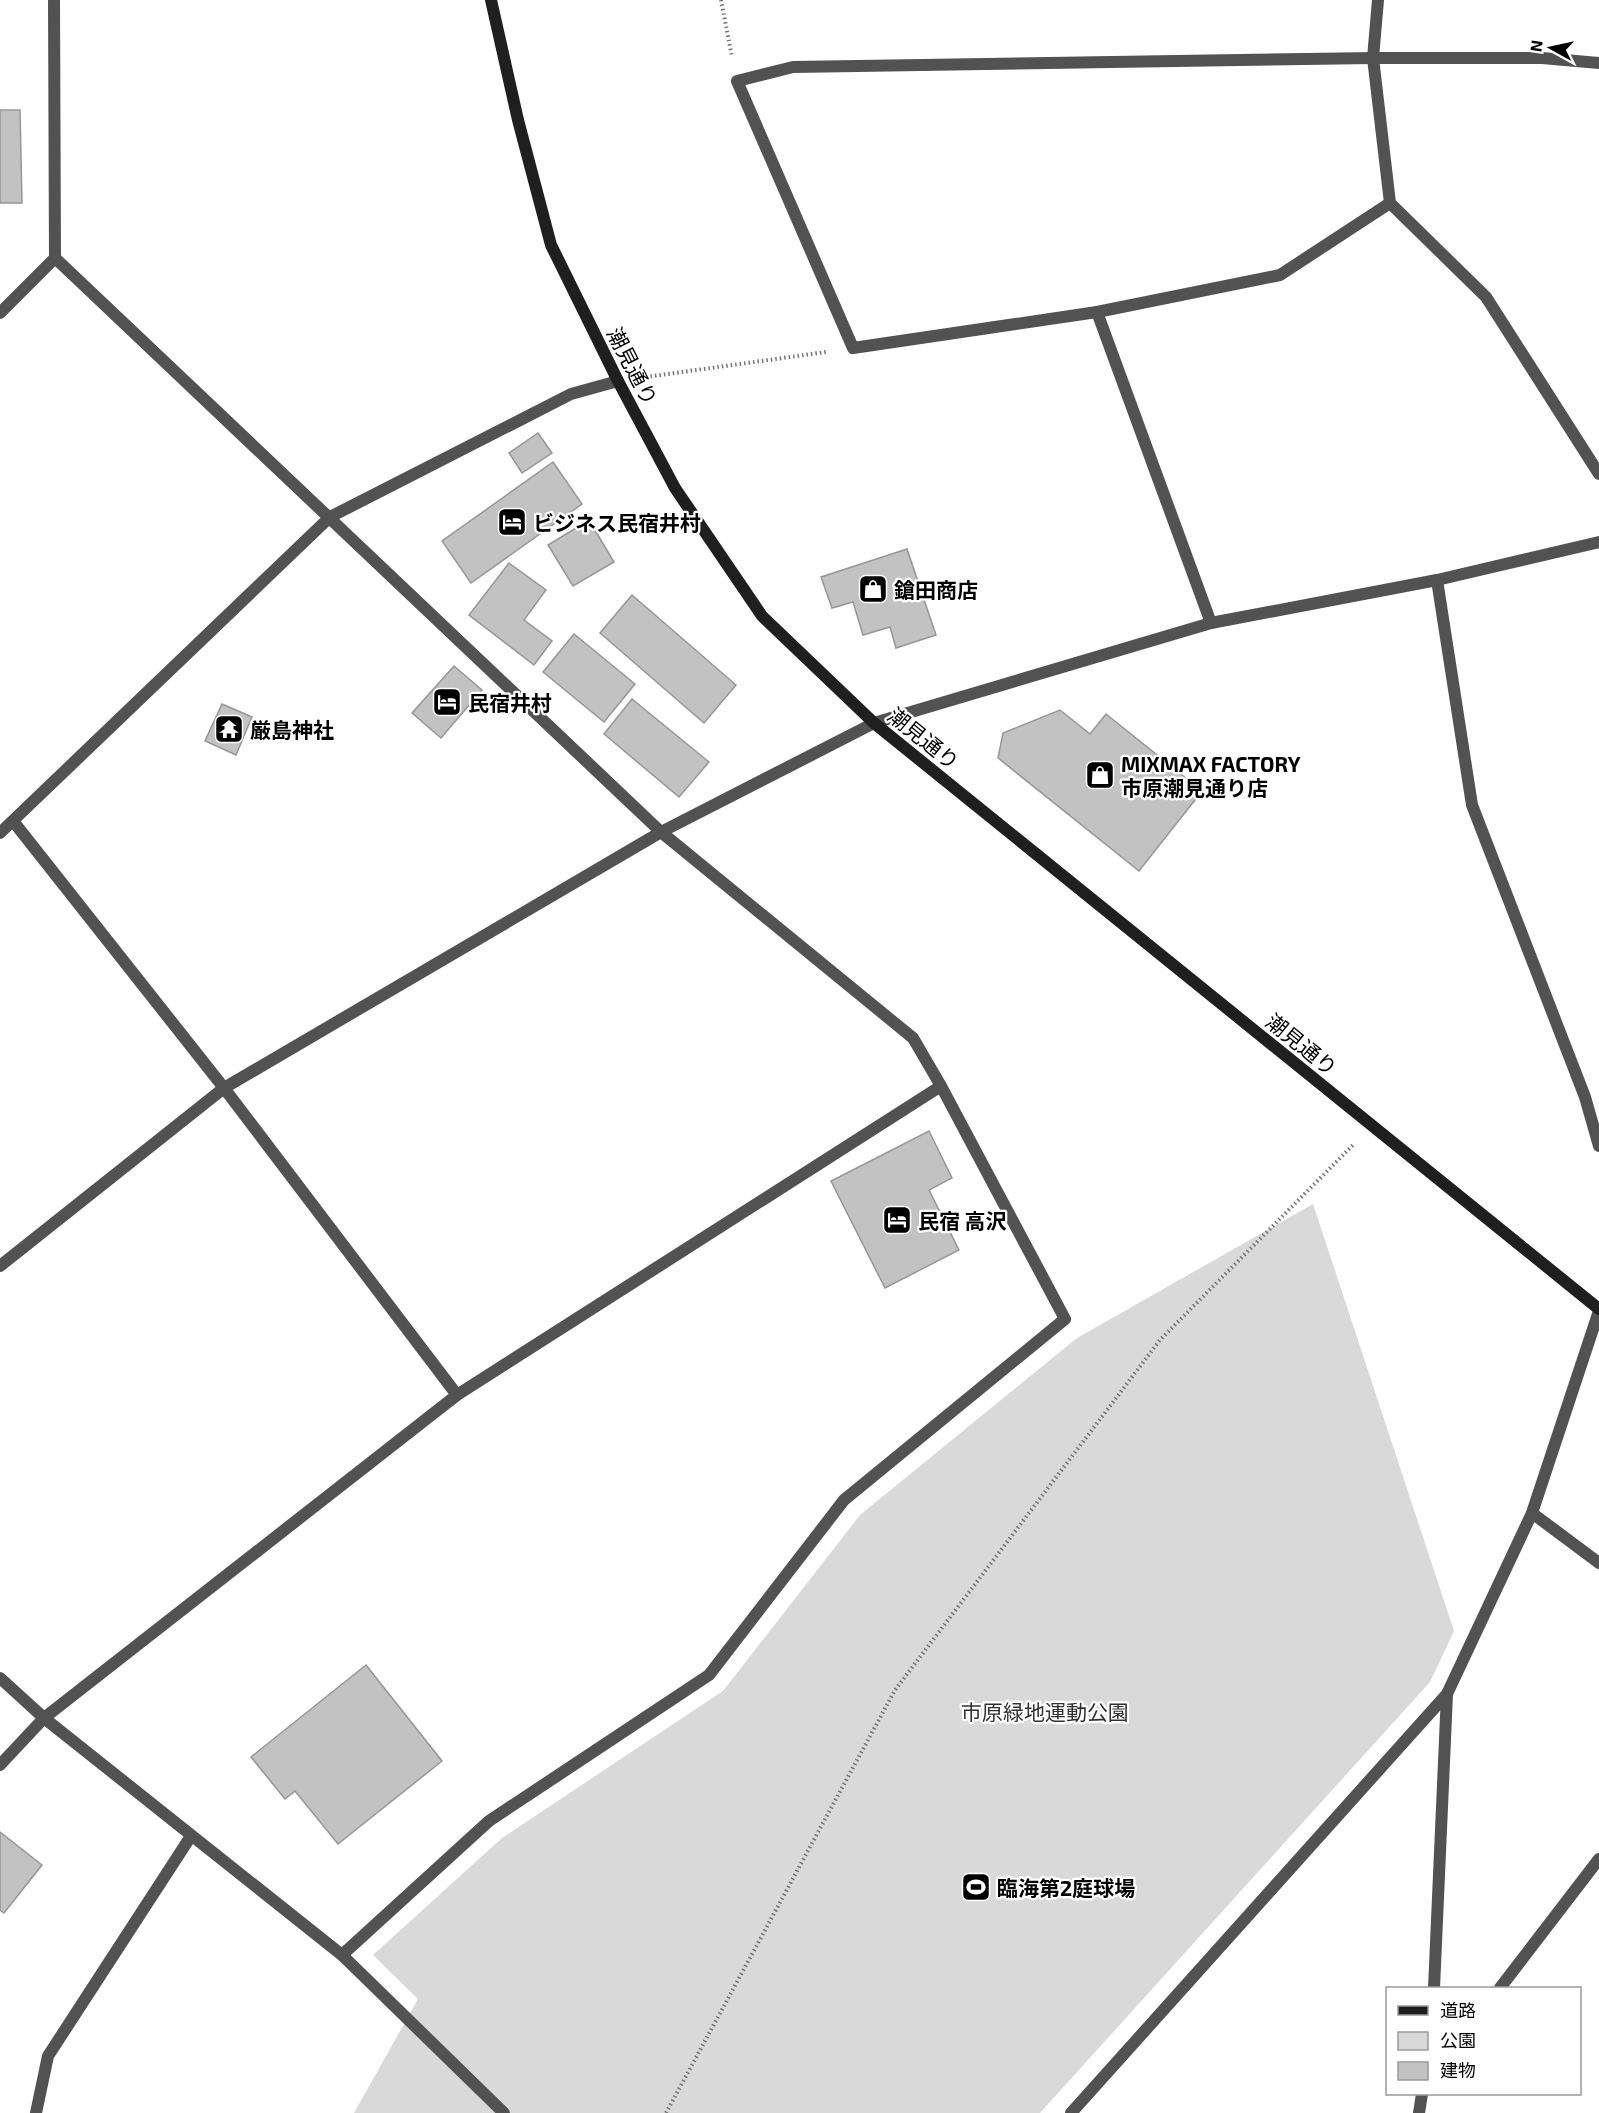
<svg xmlns="http://www.w3.org/2000/svg" width="1599" height="2113" viewBox="0 0 1599 2113" font-family="'Exo 2','Noto Sans JP',sans-serif">
	<style>
		.green { fill: #d9d9d9 }
		.building { fill: #c2c2c2; stroke: #969696; stroke-width: 1.5 }
		.lines { fill: none; stroke-linecap: round; stroke-linejoin: round }
		.path { stroke: #747474; stroke-width: 4; stroke-dasharray: 1.5 3; stroke-linecap: butt }
		.street { stroke: #525252; stroke-width: 12 }
		.secondary { stroke: #1f1f1f; stroke-width: 12 }
		.labels { text-anchor: middle; dominant-baseline: central; stroke-width: 4.5; stroke-linejoin: round; paint-order: stroke }
		.street-label { font-size: 21px; fill: #000; stroke: #fff }
		.poi-label { font-size: 21px; font-weight: bold; fill: #000; stroke: #fff; text-anchor: start }
		.park-label { font-size: 21px; fill: #303030; stroke: #fff }
	</style>
	<rect width="100%" height="100%" fill="#fff"/>
	<!-- green -->
	<polygon class="green" points="1313,1204 1454,1631 1430,1682 1040,2113 354,2113 418,1999 373,1955 502,1838 723,1691 860,1515 1077,1338"/>
	<!-- building -->
	<g class="building">
		<polygon points="0,110 20,110 22,203 0,203"/>
		<polygon points="538,433 552,453 522,473 509,453"/>
		<polygon points="553,462 582,504 471,583 442,541"/>
		<polygon points="589,520 614,562 573,586 548,545"/>
		<polygon points="907,549 936,635 896,648 890,627 863,635 853,602 832,608 821,577"/>
		<polygon points="509,563 546,590 524,620 552,641 534,665 469,615"/>
		<polygon points="632,595 736,685 704,723 600,633"/>
		<polygon points="574,634 635,684 604,722 543,672"/>
		<polygon points="454,666 482,690 441,738 412,713"/>
		<polygon points="632,699 709,762 679,797 604,734"/>
		<polygon points="222,704 252,717 236,755 205,741"/>
		<polygon points="1060,710 1090,734 1106,714 1202,791 1139,871 998,758 1003,733"/>
		<polygon points="929,1131 952,1178 929,1190 959,1250 885,1288 831,1181"/>
		<polygon points="366,1665 442,1761 338,1844 295,1791 285,1799 251,1757"/>
		<polygon points="0,1832 42,1865 4,1913 0,1910"/>
	</g>
	<g class="lines">
		<!-- path -->
		<g class="path">
			<polyline points="721,0 732,57"/>
			<polyline points="646,377 826,352"/>
			<polyline points="666,2113 895,1690 1160,1340 1354,1144"/>
		</g>
		<!-- street -->
		<g class="street">
			<polyline points="1378,0 1373,58 1390,203 1486,297 1599,474"/>
			<polyline points="1390,203 1280,275 1097,312 853,348 737,81 793,67 1373,58 1542,58 1599,63"/>
			<polyline points="55,258 661,832 913,1038 941,1086 1065,1319 844,1500 709,1675 489,1821 342,1955"/>
			<polyline points="1097,312 1211,623"/>
			<polyline points="0,313 55,258 54,0"/>
			<polyline points="1437,580 1472,805 1585,1097 1599,1146"/>
			<polyline points="13,821 224,1088 457,1395"/>
			<polyline points="0,833 330,517 571,394 618,381"/>
			<polyline points="0,1266 224,1088 661,832 874,723 1211,623 1437,580 1599,542"/>
			<polyline points="1532,1513 1599,1563"/>
			<polyline points="0,1678 44,1718 342,1955 504,2113"/>
			<polyline points="0,1765 44,1718 457,1395 941,1086"/>
			<polyline points="1434,1988 1447,1694"/>
			<polyline points="1500,1988 1599,1859"/>
			<polyline points="36,2113 48,2056 191,1836"/>
			<polyline points="1071,2113 1447,1694 1532,1513 1599,1311"/>
			<polyline points="1419,2113 1422,2094"/>
		</g>
		<!-- secondary -->
		<polyline class="secondary" points="491,0 518,120 551,245 618,381 675,488 762,616 874,723 1599,1309"/>
	</g>
	<!-- icons -->
	<defs>
		<g id="hotel-square" transform="scale(1.5)"><rect x="-9" y="-9" width="18" height="18" rx="4" fill="#000" stroke="#fff"/><path d="M-6-4.5h1.5V1H6V5H4.5V3h-9V5H-6ZM-4 0a1.8 1.8 0 1 1 3.6 0ZM.5 0V-2.5h3Q6-2.5 6 0Z" fill="#fff"/></g>
		<g id="shop-square" transform="scale(1.5)"><rect x="-9" y="-9" width="18" height="18" rx="4" fill="#000" stroke="#fff"/><path d="M-5-2.5h2.3a2.7 3.5 0 0 1 5.4 0H5L5.5 6h-11ZM-1.5-2.5h3a1.5 2.3 0 0 0-3 0Z" fill="#fff"/></g>
		<g id="temple-square" transform="scale(1.5)"><rect x="-9" y="-9" width="18" height="18" rx="4" fill="#000" stroke="#fff"/><path d="M0-6L5-2H3V0L6.5 2.5H4V6H1.5V3h-3V6H-4V2.5H-6.5L-3 0V-2H-5Z" fill="#fff"/></g>
		<g id="stadium-square" transform="scale(1.5)"><rect x="-9" y="-9" width="18" height="18" rx="4" fill="#000" stroke="#fff"/><path d="M0-5a6.5 5 0 1 0 0 10a6.5 5 0 1 0 0-10ZM-3.5-1.8h7v3.6h-7Z" fill="#fff"/></g>
	</defs>
	<g fill-rule="evenodd">
		<use href="#hotel-square" x="512" y="522"/>
		<use href="#shop-square" x="873" y="589"/>
		<use href="#hotel-square" x="447" y="702"/>
		<use href="#temple-square" x="229" y="729"/>
		<use href="#shop-square" x="1100" y="775"/>
		<use href="#hotel-square" x="897" y="1220"/>
		<use href="#stadium-square" x="976" y="1887"/>
	</g>
	<g class="labels">
		<!-- street labels -->
		<g class="street-label">
			<text transform="translate(633 366) rotate(63)">潮見通り</text>
			<text transform="translate(924 738) rotate(39)">潮見通り</text>
			<text transform="translate(1302 1044) rotate(39)">潮見通り</text>
		</g>
		<!-- poi labels -->
		<g class="poi-label">
			<text x="533" y="522">ビジネス民宿井村</text>
			<text x="894" y="589">鎗田商店</text>
			<text x="468" y="702">民宿井村</text>
			<text x="250" y="729">厳島神社</text>
			<text x="1121" y="763">MIXMAX FACTORY<tspan x="1121" dy="24">市原潮見通り店</tspan></text>
			<text x="918" y="1220">民宿 高沢</text>
			<text x="997" y="1887">臨海第2庭球場</text>
		</g>
		<!-- park labels -->
		<g class="park-label">
			<text x="1045" y="1711">市原緑地運動公園</text>
		</g>
	</g>
	<!-- legend -->
	<rect x="1386" y="1987" width="195" height="108" fill="#ffffff" stroke="#999999" stroke-width="1.5"/>
	<rect x="1398" y="2006" width="30" height="9" fill="#1f1f1f" stroke="#999999" stroke-width="1.5"/>
	<text x="1440" y="2017" font-size="18" fill="#000000">道路</text>
	<rect x="1398" y="2032" width="30" height="18" fill="#d9d9d9" stroke="#999999" stroke-width="1.5"/>
	<text x="1440" y="2047" font-size="18" fill="#000000">公園</text>
	<rect x="1398" y="2062" width="30" height="18" fill="#c2c2c2" stroke="#999999" stroke-width="1.5"/>
	<text x="1440" y="2077" font-size="18" fill="#000000">建物</text>
	<!-- north arrow -->
	<g transform="translate(1551 48) rotate(278)" stroke="#ffffff" stroke-width="4.5" paint-order="stroke">
	<path d="M0-4.5L10 22L0 15L-10 22Z" fill="#000000"/>
	<text y="-9" font-size="16" font-weight="bold" text-anchor="middle" fill="#000000">N</text>
	</g>
</svg>
